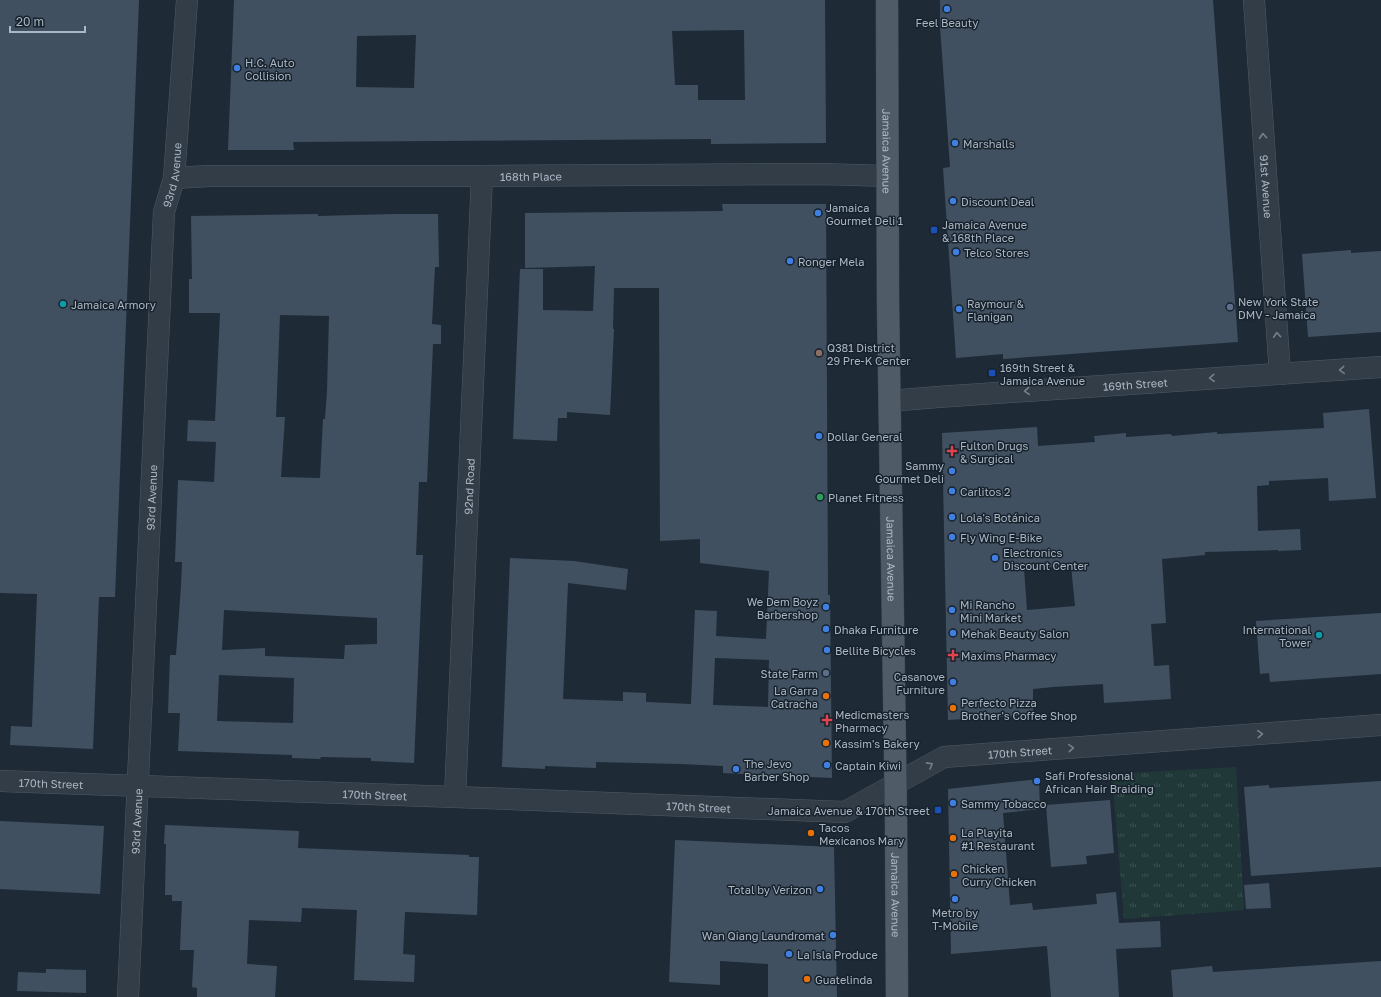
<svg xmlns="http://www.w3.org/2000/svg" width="1381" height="997" viewBox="0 0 1381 997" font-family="'Golos Text',sans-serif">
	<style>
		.grass { fill: url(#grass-tufts) }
		.building { fill: #415060; fill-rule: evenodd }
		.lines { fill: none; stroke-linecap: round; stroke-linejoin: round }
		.street-casing { stroke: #4f5a66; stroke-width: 22 }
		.primary-casing { stroke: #3b4651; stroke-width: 23 }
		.street { stroke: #323d48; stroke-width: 21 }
		.primary { stroke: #4f5c68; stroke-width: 22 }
		.oneway { stroke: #75808d }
		.shop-dot { fill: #3f7fe0; stroke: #17222c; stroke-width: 1.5 }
		.transit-dot { fill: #1a4fb4; stroke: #17222c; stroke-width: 1.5 }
		.culture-dot { fill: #0f9aa8; stroke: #17222c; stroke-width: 1.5 }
		.service-dot { fill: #5c6f8a; stroke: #17222c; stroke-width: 1.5 }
		.education-dot { fill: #8d6e63; stroke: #17222c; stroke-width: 1.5 }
		.health-dot { fill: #e0444e; stroke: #17222c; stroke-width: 1.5 }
		.leisure-dot { fill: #2e9e5b; stroke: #17222c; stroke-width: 1.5 }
		.food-dot { fill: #e8710a; stroke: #17222c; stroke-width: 1.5 }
		.labels { text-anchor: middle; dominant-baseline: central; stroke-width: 3; stroke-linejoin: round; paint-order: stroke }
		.poi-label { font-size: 11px; fill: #abb7c5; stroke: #17222c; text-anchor: start }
		.street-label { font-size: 11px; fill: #abb7c5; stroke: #17222c }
	</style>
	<defs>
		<pattern id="grass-tufts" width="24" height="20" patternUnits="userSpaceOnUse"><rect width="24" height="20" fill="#203838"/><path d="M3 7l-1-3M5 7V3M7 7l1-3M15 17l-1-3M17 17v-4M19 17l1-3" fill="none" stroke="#3e5353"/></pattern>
	</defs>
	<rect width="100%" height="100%" fill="#1e2b37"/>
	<!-- grass -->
	<polygon class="grass" points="1236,767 1244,910 1124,919 1112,774"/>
	<!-- building -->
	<g class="building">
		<polygon points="0,0 139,0 115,597 99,597 93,749 10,745 11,726 32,727 37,594 0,593"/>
		<path d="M234,0h591l1,143 -115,1v-5l-418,3 1,8h-66zM744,30l1,70h-47v-15h-23l-3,-54zM416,35l-2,53 -58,-1 1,-51z"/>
		<polygon points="940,0 1213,0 1238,342 1003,359 1003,354 956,358 943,168 950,167 940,26"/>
		<path d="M722,204h104l2,391h2l2,183 -109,-5v-7l-42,-2 -85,-2v6l-51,-2v3l-43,-2 8,-209 64,3 54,8 -2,21 -58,-7 -5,116 60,2v-9l23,1v9l45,2 4,-94 22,1 -1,25 50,3 3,-68 -69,-8v-24l-40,2 -1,-253h-45l-1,41h1l-4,86 -43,-3v6h-9l-1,23 -44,-2 7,-170h23v41l50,1 2,-45 -70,2v-55l198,-2zM715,658l54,2 -1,47 -55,-2z"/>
		<path d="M318,214v2l75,-2h45l1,53h-4l-3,57 9,1v19h-8l-6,138h-8l-3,73h7l-9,208 -43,-2v-3l-50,-1 -1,2 -28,-1v-3l-114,-4 2,-38h-12l2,-58h6l5,-69 1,-24h-7l3,-82 36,2 2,-40 -29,-1 1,-21 27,1 5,-108h-31v-34h3l-1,-63zM280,315l49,1 -2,75 -2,28h-2l-3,59 -39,-1 4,-60h-9zM224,610l153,8v26l-32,1 -1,14 -79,-3v-8l-43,2zM219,675l75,3 -1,45 -76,-2z"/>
		<polygon points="1351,250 1351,253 1381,251 1381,332 1308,337 1302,254"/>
		<path d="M1369,409l7,89 -47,3 -1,-23 -59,3v4l-12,1 1,45 42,-2 1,21 -23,1v-1l-73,2v3l-43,4 4,64 -15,1 3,42 15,-1 2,34 -67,4 -1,-19 -50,3 -20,2v26l-85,5 -6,-287 95,-6 1,19 57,-4 -1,-6 32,-3v4l45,-3 1,2 45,-4v2l107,-6 -1,-15zM1071,566l4,40 -48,4 -3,-41z"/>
		<polygon points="1381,613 1381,674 1270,682 1269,673 1260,674 1256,621"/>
		<polygon points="1039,779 1040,809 1003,813 1010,905 1032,903 1033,910 1097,904 1096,894 1116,892 1119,923 1160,921 1161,947 1116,949 1119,997 1051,997 1047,946 951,954 948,789"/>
		<polygon points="1381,781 1381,867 1251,876 1244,787 1269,785 1269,788"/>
		<polygon points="1110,800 1114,853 1086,856 1087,864 1051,867 1046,805"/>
		<polygon points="0,821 104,826 100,894 0,889"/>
		<polygon points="165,825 299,831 298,848 469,855 469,857 479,857 477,915 405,912 403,954 415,955 414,982 354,980 357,910 302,908 301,922 249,920 247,964 277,966 275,997 197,997 197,988 192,987 194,950 180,950 182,901 172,901 172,895 165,895 166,844 164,844"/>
		<polygon points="675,840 834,847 837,997 768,997 768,964 720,961 720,985 669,982"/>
		<polygon points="1269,883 1271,908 1246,909 1244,885"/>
		<polygon points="1381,961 1381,997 1173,997 1171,970 1212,966 1213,972"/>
		<polygon points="46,969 86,970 86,993 17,991 18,972 46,973"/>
	</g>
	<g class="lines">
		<!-- street casing -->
		<g class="street-casing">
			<g id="street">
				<path id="s1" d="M1254,0l26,374"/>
				<path id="s2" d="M174,178l35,-2h273l338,-2 68,2"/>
				<path id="s3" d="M889,401l49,-4 443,-30"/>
				<path id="s4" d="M0,781l455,16 390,15 99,-55 437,-32"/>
				<path id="s5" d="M455,797l27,-621"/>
				<path id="s6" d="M128,997l36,-785 10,-34 13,-178"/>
			</g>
		</g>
		<!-- primary casing -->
		<g class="primary-casing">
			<g id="primary">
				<path id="s7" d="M887,0l1,303 8,513 1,181"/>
			</g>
		</g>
		<!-- street -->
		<use href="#street" class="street"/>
		<!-- primary -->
		<use href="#primary" class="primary"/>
	</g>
	<!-- one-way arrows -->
	<defs><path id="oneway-chevron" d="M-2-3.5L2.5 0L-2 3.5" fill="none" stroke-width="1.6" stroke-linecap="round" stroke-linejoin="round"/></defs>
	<g class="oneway">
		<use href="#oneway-chevron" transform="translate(1263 136) rotate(-94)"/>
		<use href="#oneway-chevron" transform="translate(1277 335) rotate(-94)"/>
		<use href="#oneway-chevron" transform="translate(1342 370) rotate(176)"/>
		<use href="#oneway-chevron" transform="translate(1212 378) rotate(176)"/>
		<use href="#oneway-chevron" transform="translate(1027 391) rotate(176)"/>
		<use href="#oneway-chevron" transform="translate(1260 734) rotate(-4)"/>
		<use href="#oneway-chevron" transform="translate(1071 748) rotate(-4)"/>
		<use href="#oneway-chevron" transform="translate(930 765) rotate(-29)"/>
	</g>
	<!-- markers -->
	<g class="shop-dot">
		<circle cx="947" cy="9" r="4"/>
		<circle cx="237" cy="68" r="4"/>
		<circle cx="955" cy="143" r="4"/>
		<circle cx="953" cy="201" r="4"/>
		<circle cx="818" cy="213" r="4"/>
		<circle cx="956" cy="252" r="4"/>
		<circle cx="790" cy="261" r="4"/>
		<circle cx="959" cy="309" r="4"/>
		<circle cx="819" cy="436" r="4"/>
		<circle cx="952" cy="471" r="4"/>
		<circle cx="952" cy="491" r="4"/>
		<circle cx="952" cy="517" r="4"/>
		<circle cx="952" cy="537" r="4"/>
		<circle cx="995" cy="558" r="4"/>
		<circle cx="826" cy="607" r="4"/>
		<circle cx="952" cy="610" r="4"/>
		<circle cx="826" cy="629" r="4"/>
		<circle cx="953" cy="633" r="4"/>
		<circle cx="827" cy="650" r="4"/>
		<circle cx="953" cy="682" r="4"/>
		<circle cx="827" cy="765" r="4"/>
		<circle cx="736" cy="769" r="4"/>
		<circle cx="1037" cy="781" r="4"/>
		<circle cx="953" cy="803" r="4"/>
		<circle cx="820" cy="889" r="4"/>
		<circle cx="955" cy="899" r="4"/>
		<circle cx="833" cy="935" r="4"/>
		<circle cx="789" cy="954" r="4"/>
	</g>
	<g class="transit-dot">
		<rect x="930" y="226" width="8" height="8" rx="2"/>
		<rect x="988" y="369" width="8" height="8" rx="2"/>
		<rect x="934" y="806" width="8" height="8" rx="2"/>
	</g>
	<g class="culture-dot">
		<circle cx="63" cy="304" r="4"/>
		<circle cx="1319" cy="635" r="4"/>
	</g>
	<g class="service-dot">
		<circle cx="1230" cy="307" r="4"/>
		<circle cx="826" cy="673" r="4"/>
	</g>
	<circle class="education-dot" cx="819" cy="353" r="4"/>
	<g class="health-dot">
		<path d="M950 445h4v4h4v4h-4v4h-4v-4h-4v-4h4z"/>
		<path d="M951 649h4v4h4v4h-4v4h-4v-4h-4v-4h4z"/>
		<path d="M825 714h4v4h4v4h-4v4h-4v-4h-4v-4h4z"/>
	</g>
	<circle class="leisure-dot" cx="820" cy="497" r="4"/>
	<g class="food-dot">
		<circle cx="826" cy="696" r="4"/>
		<circle cx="953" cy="708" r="4"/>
		<circle cx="826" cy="743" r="4"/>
		<circle cx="811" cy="833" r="4"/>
		<circle cx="953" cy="838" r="4"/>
		<circle cx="954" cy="874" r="4"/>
		<circle cx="807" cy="979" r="4"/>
	</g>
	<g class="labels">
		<!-- poi labels -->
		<g class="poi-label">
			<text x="947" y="22" text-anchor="middle">Feel Beauty</text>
			<text x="245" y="62">H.C. Auto<tspan x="245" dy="13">Collision</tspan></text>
			<text x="963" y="143">Marshalls</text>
			<text x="961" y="201">Discount Deal</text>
			<text x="826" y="207">Jamaica<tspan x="826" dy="13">Gourmet Deli 1</tspan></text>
			<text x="942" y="224">Jamaica Avenue<tspan x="942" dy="13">&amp; 168th Place</tspan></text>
			<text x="964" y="252">Telco Stores</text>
			<text x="798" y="261">Ronger Mela</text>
			<text x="1238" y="301">New York State<tspan x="1238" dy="13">DMV - Jamaica</tspan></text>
			<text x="967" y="303">Raymour &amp;<tspan x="967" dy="13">Flanigan</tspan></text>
			<text x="71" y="304">Jamaica Armory</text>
			<text x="827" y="347">Q381 District<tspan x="827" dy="13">29 Pre-K Center</tspan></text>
			<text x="1000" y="367">169th Street &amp;<tspan x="1000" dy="13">Jamaica Avenue</tspan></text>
			<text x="827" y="436">Dollar General</text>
			<text x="960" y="445">Fulton Drugs<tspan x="960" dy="13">&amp; Surgical</tspan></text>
			<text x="944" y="465" text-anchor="end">Sammy<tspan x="944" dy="13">Gourmet Deli</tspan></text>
			<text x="960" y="491">Carlitos 2</text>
			<text x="828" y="497">Planet Fitness</text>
			<text x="960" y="517">Lola's Botánica</text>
			<text x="960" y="537">Fly Wing E-Bike</text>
			<text x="1003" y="552">Electronics<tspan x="1003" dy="13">Discount Center</tspan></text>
			<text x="818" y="601" text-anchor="end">We Dem Boyz<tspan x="818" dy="13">Barbershop</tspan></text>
			<text x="960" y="604">Mi Rancho<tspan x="960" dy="13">Mini Market</tspan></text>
			<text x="834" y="629">Dhaka Furniture</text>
			<text x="1311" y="629" text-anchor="end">International<tspan x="1311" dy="13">Tower</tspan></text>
			<text x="961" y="633">Mehak Beauty Salon</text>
			<text x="835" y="650">Bellite Bicycles</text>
			<text x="961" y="655">Maxims Pharmacy</text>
			<text x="818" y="673" text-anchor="end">State Farm</text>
			<text x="945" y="676" text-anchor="end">Casanove<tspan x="945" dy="13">Furniture</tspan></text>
			<text x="818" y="690" text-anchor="end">La Garra<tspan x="818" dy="13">Catracha</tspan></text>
			<text x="961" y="702">Perfecto Pizza<tspan x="961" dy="13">Brother's Coffee Shop</tspan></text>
			<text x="835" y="714">Medicmasters<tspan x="835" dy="13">Pharmacy</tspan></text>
			<text x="834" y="743">Kassim's Bakery</text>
			<text x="744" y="763">The Jevo<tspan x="744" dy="13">Barber Shop</tspan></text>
			<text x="835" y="765">Captain Kiwi</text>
			<text x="1045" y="775">Safi Professional<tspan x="1045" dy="13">African Hair Braiding</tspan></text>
			<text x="961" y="803">Sammy Tobacco</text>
			<text x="930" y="810" text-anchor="end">Jamaica Avenue &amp; 170th Street</text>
			<text x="819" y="827">Tacos<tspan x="819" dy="13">Mexicanos Mary</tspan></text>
			<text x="961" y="832">La Playita<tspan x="961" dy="13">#1 Restaurant</tspan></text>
			<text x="962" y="868">Chicken<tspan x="962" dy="13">Curry Chicken</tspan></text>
			<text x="812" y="889" text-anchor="end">Total by Verizon</text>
			<text x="955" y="912" text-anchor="middle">Metro by<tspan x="955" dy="13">T-Mobile</tspan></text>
			<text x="825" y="935" text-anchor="end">Wan Qiang Laundromat</text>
			<text x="797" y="954">La Isla Produce</text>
			<text x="815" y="979">Guatelinda</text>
		</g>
		<!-- street labels -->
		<g class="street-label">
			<text stroke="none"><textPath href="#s7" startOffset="151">Jamaica Avenue</textPath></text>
			<text stroke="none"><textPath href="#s6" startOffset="824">93rd Avenue</textPath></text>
			<text stroke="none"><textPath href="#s2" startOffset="357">168th Place</textPath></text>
			<text stroke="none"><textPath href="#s1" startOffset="187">91st Avenue</textPath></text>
			<text stroke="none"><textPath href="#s3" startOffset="247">169th Street</textPath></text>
			<text stroke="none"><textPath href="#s5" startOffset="311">92nd Road</textPath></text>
			<text stroke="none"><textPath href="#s6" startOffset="500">93rd Avenue</textPath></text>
			<text stroke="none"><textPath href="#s7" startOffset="559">Jamaica Avenue</textPath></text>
			<text stroke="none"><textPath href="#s4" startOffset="1035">170th Street</textPath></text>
			<text stroke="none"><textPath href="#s4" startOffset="51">170th Street</textPath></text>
			<text stroke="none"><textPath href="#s4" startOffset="375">170th Street</textPath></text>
			<text stroke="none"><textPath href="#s4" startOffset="699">170th Street</textPath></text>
			<text stroke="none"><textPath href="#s6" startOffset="176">93rd Avenue</textPath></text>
			<text stroke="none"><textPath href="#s7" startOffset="895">Jamaica Avenue</textPath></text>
		</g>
	</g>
	<!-- scale -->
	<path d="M10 26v6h75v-6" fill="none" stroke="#abb7c5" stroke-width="2"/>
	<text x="16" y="26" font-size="12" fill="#abb7c5" stroke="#17222c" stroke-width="3" paint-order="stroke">20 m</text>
</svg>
